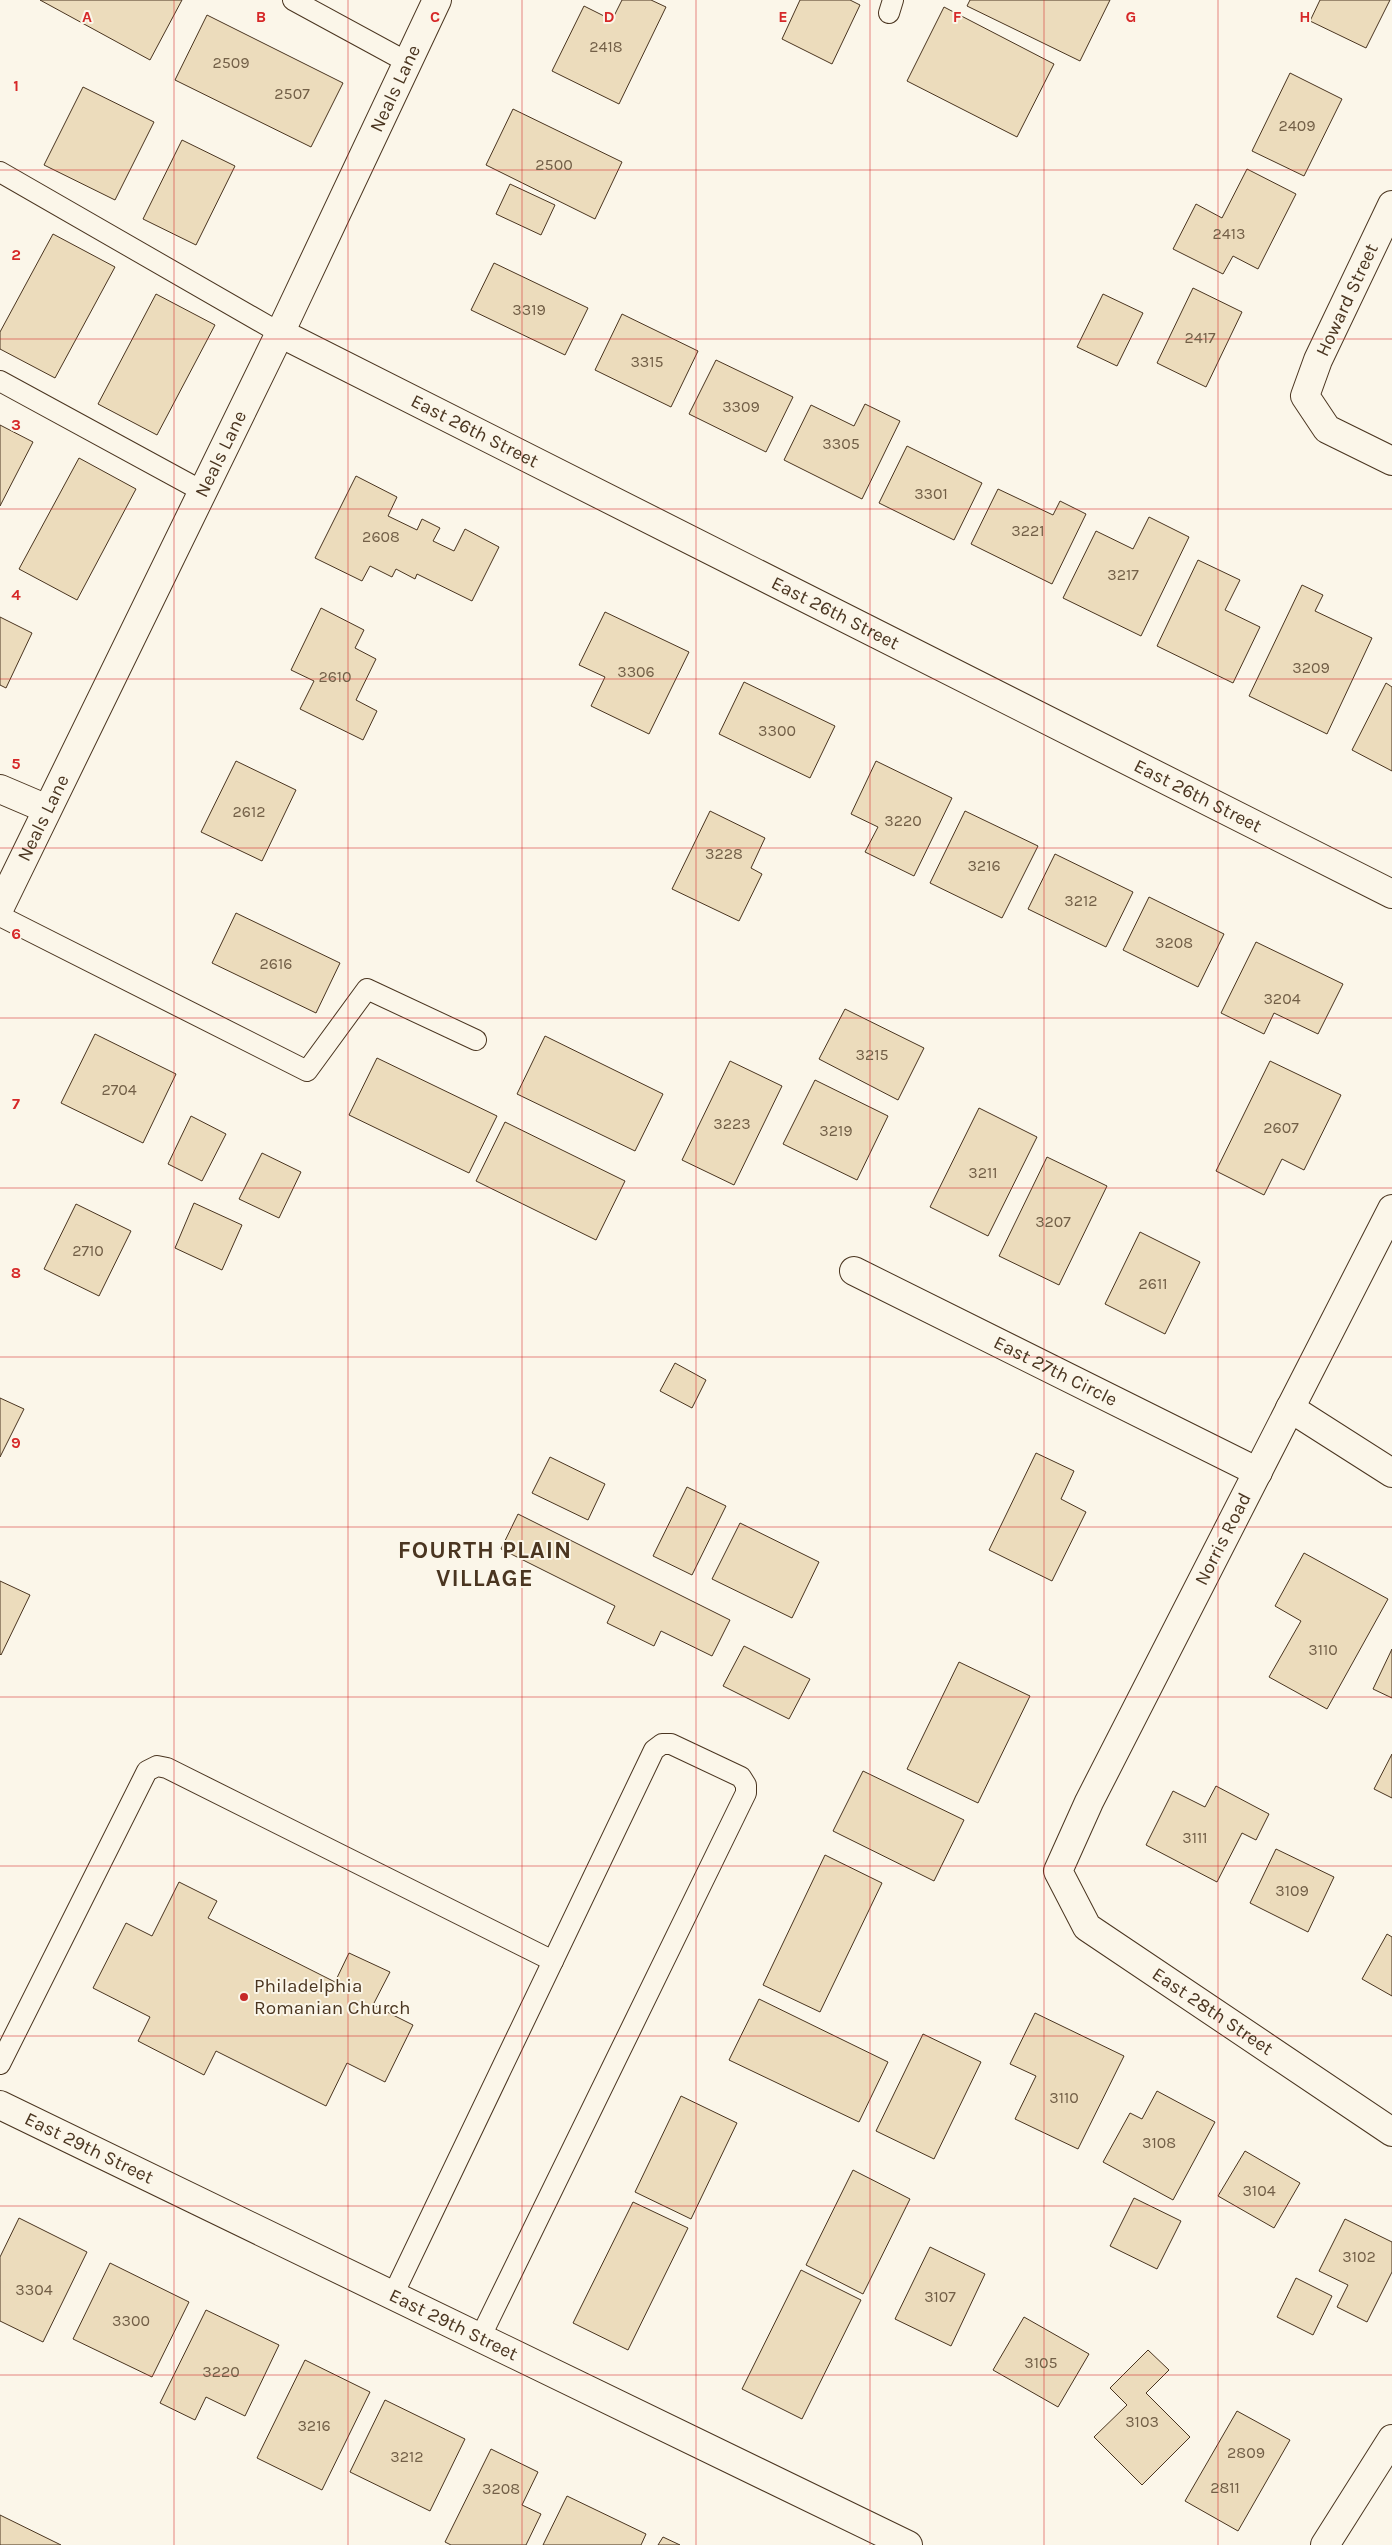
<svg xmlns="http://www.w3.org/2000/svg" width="1392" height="2545" viewBox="0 0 1392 2545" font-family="Karla,sans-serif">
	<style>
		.building { fill: #ecdcbc; stroke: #4a3520 }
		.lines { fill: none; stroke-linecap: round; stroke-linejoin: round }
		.service-casing { stroke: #4a3520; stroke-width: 22 }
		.minor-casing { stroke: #4a3520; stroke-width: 30 }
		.service { stroke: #fbf6e9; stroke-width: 20 }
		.minor { stroke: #fbf6e9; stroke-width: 28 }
		.grid { fill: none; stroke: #d62828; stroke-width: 1; stroke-opacity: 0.55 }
		.poi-dot { fill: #c62828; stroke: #fbf6e9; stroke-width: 2 }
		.labels { text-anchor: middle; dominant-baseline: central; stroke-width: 4; stroke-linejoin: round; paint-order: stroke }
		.number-label { font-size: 16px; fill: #725f47 }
		.street-label { font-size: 19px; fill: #4a3520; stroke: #fbf6e9 }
		.poi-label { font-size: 19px; fill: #4a3520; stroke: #fbf6e9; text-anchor: start }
		.district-label { font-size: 24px; font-weight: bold; letter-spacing: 1px; fill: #4a3520; stroke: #fbf6e9 }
		.grid-label { font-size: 16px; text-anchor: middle; font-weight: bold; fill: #d62828; stroke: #fbf6e9; stroke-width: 4; stroke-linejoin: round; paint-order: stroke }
	</style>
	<rect width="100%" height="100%" fill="#fbf6e9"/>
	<!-- building -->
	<g class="building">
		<polygon points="40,0 182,0 150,60"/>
		<polygon points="622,0 651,0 666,7 619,104 552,71 584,6 612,20"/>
		<polygon points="800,0 850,0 860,5 832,64 782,39"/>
		<polygon points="970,0 1110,0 1080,61 967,6"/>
		<polygon points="1320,0 1390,0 1366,48 1310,21"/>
		<polygon points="944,7 1054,64 1017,137 907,81"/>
		<polygon points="207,15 343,83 311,147 175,80"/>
		<polygon points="1290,73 1342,99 1304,176 1252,151"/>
		<polygon points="83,87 154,122 115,200 44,165"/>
		<polygon points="513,109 622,162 595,219 486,165"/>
		<polygon points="182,140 235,166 196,245 143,219"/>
		<polygon points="1247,169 1296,194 1258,269 1233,256 1223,274 1173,249 1196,204 1222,218"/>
		<polygon points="510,184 555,205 541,235 496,214"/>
		<polygon points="53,234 115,267 55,378 0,349 0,332"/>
		<polygon points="494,263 588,308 565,355 471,310"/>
		<polygon points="1193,288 1242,312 1206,387 1157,363"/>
		<polygon points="156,294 215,325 157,435 98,404"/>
		<polygon points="1103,294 1143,313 1117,366 1077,347"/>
		<polygon points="622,314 698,351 671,407 595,370"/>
		<polygon points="716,360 793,397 766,452 689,414"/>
		<polygon points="865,404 900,421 862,499 784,460 811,405 854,426"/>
		<polygon points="0,425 33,442 0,506"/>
		<polygon points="907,446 982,483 954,540 879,503"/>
		<polygon points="79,458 136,489 77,600 19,569"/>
		<polygon points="356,476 397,497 388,516 417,530 422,519 440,528 433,541 454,551 465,529 499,547 472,601 417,574 415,579 396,569 392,577 370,566 362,581 315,558"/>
		<polygon points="998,489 1053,515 1060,501 1086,514 1052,584 971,544"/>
		<polygon points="1149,517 1189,537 1141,636 1063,598 1096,531 1133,549"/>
		<polygon points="1198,560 1240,580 1225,610 1260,627 1233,683 1157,646"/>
		<polygon points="1302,585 1323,595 1315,611 1372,638 1327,734 1249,696"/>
		<polygon points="321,608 364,630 355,648 376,659 356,700 377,711 363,740 300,709 314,681 291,670"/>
		<polygon points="605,612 689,652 649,734 591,706 605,677 579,665"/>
		<polygon points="0,617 32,633 6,688 0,685"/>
		<polygon points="744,682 835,726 810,778 719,734"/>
		<polygon points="1386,683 1392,687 1392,771 1352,750"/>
		<polygon points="236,761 296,790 262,861 201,832"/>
		<polygon points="876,761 952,798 914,876 865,852 878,827 851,814"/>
		<polygon points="710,811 765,838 751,868 762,874 739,921 672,889"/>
		<polygon points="965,811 1038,846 1002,918 930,883"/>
		<polygon points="1055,854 1133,892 1106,947 1028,909"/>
		<polygon points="1149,897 1224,934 1198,987 1123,950"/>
		<polygon points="236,913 340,963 316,1013 212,963"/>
		<polygon points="1256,942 1343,984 1318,1034 1274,1013 1264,1034 1221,1013"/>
		<polygon points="845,1009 924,1048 898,1100 819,1059"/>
		<polygon points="95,1034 176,1074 143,1143 61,1103"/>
		<polygon points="545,1036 663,1094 635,1151 517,1094"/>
		<polygon points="377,1058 497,1116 469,1173 349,1115"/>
		<polygon points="730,1061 782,1086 734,1185 682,1160"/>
		<polygon points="1270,1061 1341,1095 1304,1170 1282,1159 1264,1195 1216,1171"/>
		<polygon points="815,1080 888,1116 857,1180 783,1144"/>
		<polygon points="979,1108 1037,1137 988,1236 930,1207"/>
		<polygon points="191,1116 226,1134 202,1181 168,1164"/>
		<polygon points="505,1122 625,1181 596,1240 476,1181"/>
		<polygon points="262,1153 301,1172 279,1218 239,1199"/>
		<polygon points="1047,1157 1107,1186 1059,1285 999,1256"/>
		<polygon points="194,1203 242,1225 222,1270 175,1248"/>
		<polygon points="76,1204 131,1231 99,1296 44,1269"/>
		<polygon points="1140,1232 1200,1262 1165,1334 1105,1304"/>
		<polygon points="675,1363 706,1380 692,1408 660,1391"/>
		<polygon points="0,1398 24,1409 0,1457"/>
		<polygon points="1036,1453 1074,1471 1061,1499 1086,1512 1052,1581 989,1550"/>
		<polygon points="550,1457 605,1484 588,1520 532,1493"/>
		<polygon points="687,1487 726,1506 692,1575 653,1556"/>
		<polygon points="518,1514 730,1620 712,1656 661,1631 654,1646 607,1623 615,1606 501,1549"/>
		<polygon points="740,1523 819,1562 792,1618 712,1579"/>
		<polygon points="1304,1553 1388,1599 1327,1709 1269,1677 1301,1621 1275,1606"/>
		<polygon points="0,1581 30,1595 1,1655 0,1654"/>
		<polygon points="744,1646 810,1679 789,1719 723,1686"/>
		<polygon points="1392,1649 1392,1698 1373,1689"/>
		<polygon points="959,1662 1030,1696 978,1803 907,1769"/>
		<polygon points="1392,1754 1392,1798 1374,1789"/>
		<polygon points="863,1771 964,1820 934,1881 833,1831"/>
		<polygon points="1216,1786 1269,1814 1256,1840 1242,1833 1217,1882 1146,1845 1173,1791 1205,1807"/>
		<polygon points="1276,1849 1334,1877 1308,1932 1250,1903"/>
		<polygon points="825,1855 882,1883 820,2012 763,1985"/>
		<polygon points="179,1882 217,1901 208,1918 335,1982 349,1953 390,1972 373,2005 413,2025 385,2082 347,2063 326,2106 216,2051 204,2075 138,2041 150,2017 93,1988 126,1923 152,1936"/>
		<polygon points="1387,1934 1392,1937 1392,1996 1362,1979"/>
		<polygon points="759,1999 888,2062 859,2122 729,2060"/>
		<polygon points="1035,2013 1124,2056 1078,2149 1015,2119 1036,2076 1010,2064"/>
		<polygon points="923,2034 981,2062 934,2159 876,2131"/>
		<polygon points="1157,2091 1215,2122 1173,2200 1103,2162 1130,2113 1142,2119"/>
		<polygon points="681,2096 737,2123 691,2219 635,2192"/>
		<polygon points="1245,2151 1300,2183 1274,2228 1218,2196"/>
		<polygon points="853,2170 910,2199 863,2294 806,2265"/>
		<polygon points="1134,2198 1181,2221 1157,2269 1110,2246"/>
		<polygon points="633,2202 688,2228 628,2350 573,2323"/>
		<polygon points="19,2218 87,2252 43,2342 0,2321 0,2257"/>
		<polygon points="1345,2219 1392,2242 1392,2272 1367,2322 1337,2307 1348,2285 1319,2271"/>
		<polygon points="930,2247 985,2274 951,2346 895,2319"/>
		<polygon points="110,2263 189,2302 152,2377 73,2339"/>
		<polygon points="801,2270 861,2300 802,2419 742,2389"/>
		<polygon points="1296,2278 1332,2296 1313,2335 1277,2317"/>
		<polygon points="206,2310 279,2345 245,2416 206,2397 195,2420 160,2403"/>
		<polygon points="1024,2317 1089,2354 1058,2407 993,2370"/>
		<polygon points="1148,2350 1169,2370 1146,2393 1190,2437 1142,2485 1094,2437 1127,2405 1110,2388"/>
		<polygon points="305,2360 370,2392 322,2490 257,2458"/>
		<polygon points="385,2400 465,2439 430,2511 350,2472"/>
		<polygon points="1237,2411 1290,2440 1238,2531 1185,2501"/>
		<polygon points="491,2449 538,2472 522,2505 541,2514 526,2545 451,2545 445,2542"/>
		<polygon points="567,2496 646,2534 641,2545 543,2545"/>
		<polygon points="0,2515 61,2545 0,2545"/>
		<polygon points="663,2537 680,2545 658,2545"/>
	</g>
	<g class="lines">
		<!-- service casing -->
		<g class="service-casing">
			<g id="service">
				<polyline points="293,0 407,62"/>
				<polyline points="889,13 893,0"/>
				<polyline points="0,172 280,333"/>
				<polyline points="0,381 202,491"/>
				<polyline points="0,916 307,1071 367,989 476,1040"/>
				<polyline points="0,2064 147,1771 157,1766 167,1768 553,1961"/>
				<polyline points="393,2295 654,1750 662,1744 671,1744 741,1777 746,1785 746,1793 480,2338"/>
			</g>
		</g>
		<!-- minor casing -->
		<g class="minor-casing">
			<g id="minor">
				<polyline points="1392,205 1318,360 1305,396 1327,429 1392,461"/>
				<path id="s1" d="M280,333l1112,561"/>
				<polyline points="0,789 47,809"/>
				<path id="s2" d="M0,907l280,-574 157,-333"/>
				<path id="s3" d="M1392,1209l-303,593 -31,69 29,56 305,205"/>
				<path id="s4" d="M854,1271l404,201"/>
				<polyline points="1290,1408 1392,1473"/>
				<path id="s5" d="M0,2105l908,440"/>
				<polyline points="1325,2545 1392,2439"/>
			</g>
		</g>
		<!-- service -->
		<use href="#service" class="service"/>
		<!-- minor -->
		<use href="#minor" class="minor"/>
	</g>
	<!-- grid -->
	<path class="grid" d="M174,0v2545M348,0v2545M522,0v2545M696,0v2545M870,0v2545M1044,0v2545M1218,0v2545M0,170h1392M0,339h1392M0,509h1392M0,679h1392M0,848h1392M0,1018h1392M0,1188h1392M0,1357h1392M0,1527h1392M0,1697h1392M0,1866h1392M0,2036h1392M0,2206h1392M0,2375h1392"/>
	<!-- markers -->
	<circle class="poi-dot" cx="244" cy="1997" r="5"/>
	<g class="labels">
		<!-- number labels -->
		<g class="number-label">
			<text x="606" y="46">2418</text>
			<text x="231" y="62">2509</text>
			<text x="292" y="93">2507</text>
			<text x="1297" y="125">2409</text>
			<text x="554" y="164">2500</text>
			<text x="1229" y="233">2413</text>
			<text x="529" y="309">3319</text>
			<text x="1200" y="337">2417</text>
			<text x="647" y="361">3315</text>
			<text x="741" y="406">3309</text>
			<text x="841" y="443">3305</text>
			<text x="931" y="493">3301</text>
			<text x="1028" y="530">3221</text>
			<text x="381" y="536">2608</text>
			<text x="1123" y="574">3217</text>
			<text x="1311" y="667">3209</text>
			<text x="636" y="671">3306</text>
			<text x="335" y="676">2610</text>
			<text x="777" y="730">3300</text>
			<text x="249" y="811">2612</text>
			<text x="903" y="820">3220</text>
			<text x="724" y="853">3228</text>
			<text x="984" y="865">3216</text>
			<text x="1081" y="900">3212</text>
			<text x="1174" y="942">3208</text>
			<text x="276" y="963">2616</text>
			<text x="1282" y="998">3204</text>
			<text x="872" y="1054">3215</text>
			<text x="119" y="1089">2704</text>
			<text x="732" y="1123">3223</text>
			<text x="1281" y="1127">2607</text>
			<text x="836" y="1130">3219</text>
			<text x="983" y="1172">3211</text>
			<text x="1053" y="1221">3207</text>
			<text x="88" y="1250">2710</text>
			<text x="1153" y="1283">2611</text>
			<text x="1323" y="1649">3110</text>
			<text x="1195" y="1837">3111</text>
			<text x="1292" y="1890">3109</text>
			<text x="1064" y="2097">3110</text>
			<text x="1159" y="2142">3108</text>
			<text x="1259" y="2190">3104</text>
			<text x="1359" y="2256">3102</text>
			<text x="34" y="2289">3304</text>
			<text x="940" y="2296">3107</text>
			<text x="131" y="2320">3300</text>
			<text x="1041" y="2362">3105</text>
			<text x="221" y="2371">3220</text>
			<text x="1142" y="2421">3103</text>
			<text x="314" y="2425">3216</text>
			<text x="1246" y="2452">2809</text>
			<text x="407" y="2456">3212</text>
			<text x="1225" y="2487">2811</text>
			<text x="501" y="2488">3208</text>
		</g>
		<!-- street labels -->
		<g class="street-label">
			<text stroke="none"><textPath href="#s2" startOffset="909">Neals Lane</textPath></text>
			<text transform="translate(1347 300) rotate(-65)">Howard Street</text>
			<text stroke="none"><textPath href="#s1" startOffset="218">East 26th Street</textPath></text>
			<text stroke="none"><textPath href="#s2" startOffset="504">Neals Lane</textPath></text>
			<text stroke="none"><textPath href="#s1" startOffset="622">East 26th Street</textPath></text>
			<text stroke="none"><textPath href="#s1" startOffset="1028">East 26th Street</textPath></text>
			<text stroke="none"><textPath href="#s2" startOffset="99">Neals Lane</textPath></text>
			<text stroke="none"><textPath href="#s4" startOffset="225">East 27th Circle</textPath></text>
			<text transform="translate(1223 1539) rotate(-63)">Norris Road</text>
			<text stroke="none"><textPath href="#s3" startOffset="956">East 28th Street</textPath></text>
			<text stroke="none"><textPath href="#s5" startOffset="99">East 29th Street</textPath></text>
			<text stroke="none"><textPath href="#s5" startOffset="504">East 29th Street</textPath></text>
		</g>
		<!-- poi labels -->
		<g class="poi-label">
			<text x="254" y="1986">Philadelphia<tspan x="254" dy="22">Romanian Church</tspan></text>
		</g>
		<!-- district labels -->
		<g class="district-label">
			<text x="485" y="1550">FOURTH PLAIN<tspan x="485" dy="28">VILLAGE</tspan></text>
		</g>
	</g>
	<g class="grid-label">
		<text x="87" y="22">A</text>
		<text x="261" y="22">B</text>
		<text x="435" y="22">C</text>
		<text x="609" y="22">D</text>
		<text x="783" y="22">E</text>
		<text x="957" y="22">F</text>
		<text x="1131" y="22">G</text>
		<text x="1305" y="22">H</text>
		<text x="16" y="91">1</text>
		<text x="16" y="260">2</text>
		<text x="16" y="430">3</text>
		<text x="16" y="600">4</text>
		<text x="16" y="769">5</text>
		<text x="16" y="939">6</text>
		<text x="16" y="1109">7</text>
		<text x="16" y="1278">8</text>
		<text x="16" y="1448">9</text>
	</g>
</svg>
